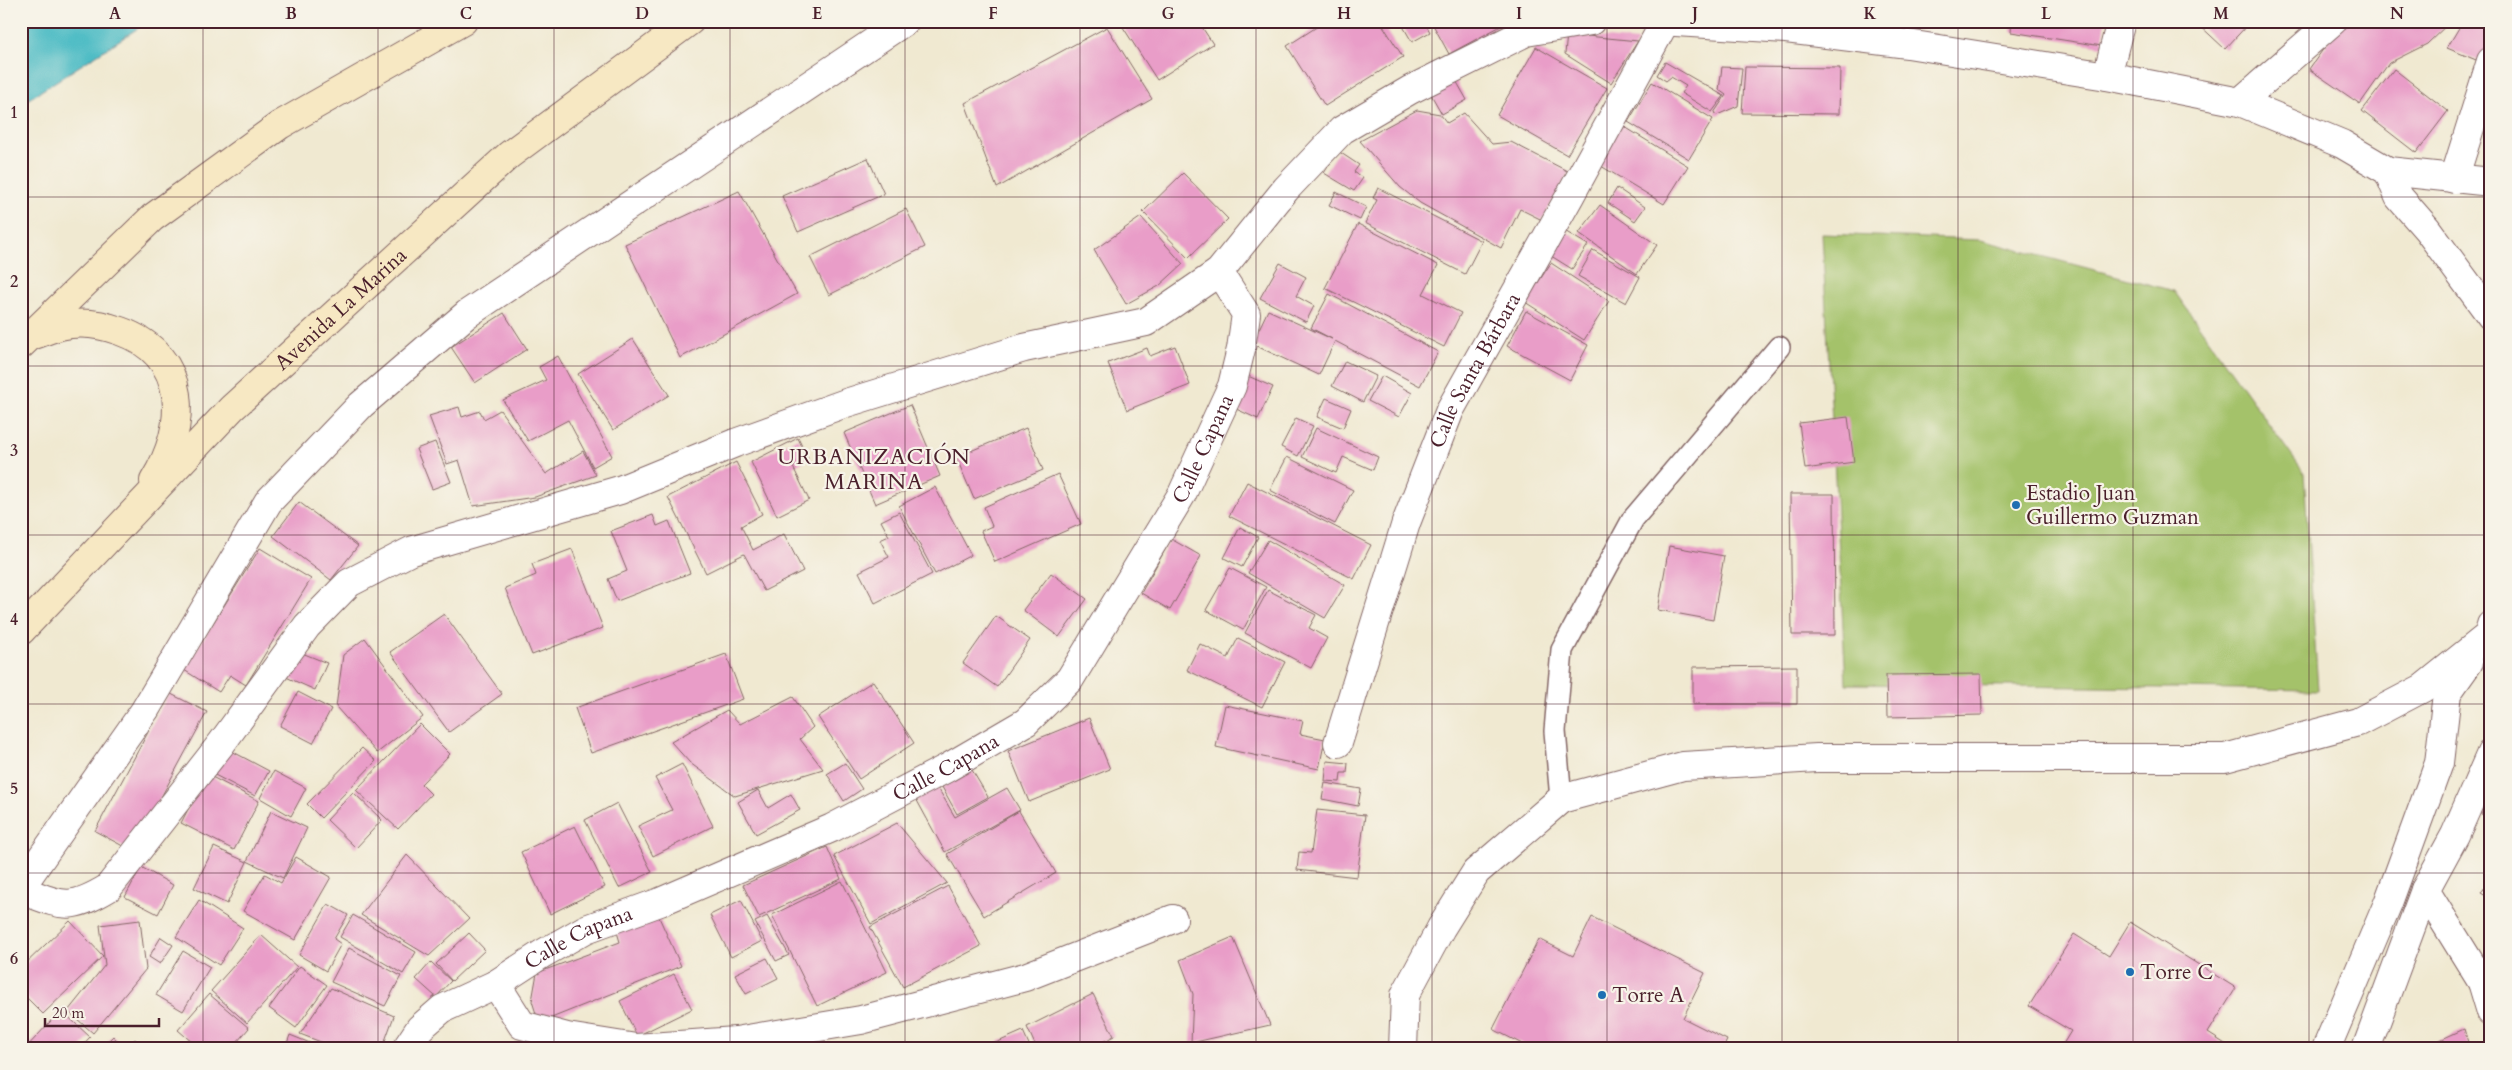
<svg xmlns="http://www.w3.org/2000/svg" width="2512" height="1070" viewBox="0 0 2512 1070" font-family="Cardo,serif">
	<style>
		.green { fill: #a4c26a; stroke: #77704a }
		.water { fill: #4ebcc5; stroke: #4c6e78 }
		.building { fill: #e99dc8 }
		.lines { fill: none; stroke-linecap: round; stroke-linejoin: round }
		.lane-casing { stroke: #846665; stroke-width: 24 }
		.street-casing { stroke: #846665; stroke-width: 30 }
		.secondary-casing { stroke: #846665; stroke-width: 30 }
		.lane { stroke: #fff; stroke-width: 21 }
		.street { stroke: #fff; stroke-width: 28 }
		.secondary { stroke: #f7e8c3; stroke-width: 28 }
		.grid { fill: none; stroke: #4a1f2b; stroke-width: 1; stroke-opacity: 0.55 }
		.poi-dot { fill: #1f6fb2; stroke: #f7f3e8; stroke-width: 2 }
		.labels { text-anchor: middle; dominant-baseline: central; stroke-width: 4.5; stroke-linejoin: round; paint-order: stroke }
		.street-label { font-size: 21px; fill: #4a1f2b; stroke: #f7f3e8 }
		.poi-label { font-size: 21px; fill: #4a1f2b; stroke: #f7f3e8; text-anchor: start }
		.neighbourhood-label { font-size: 22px; letter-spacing: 1px; fill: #4a1f2b; stroke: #f7f3e8 }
		.neatline { fill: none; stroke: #4a1f2b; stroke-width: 2 }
		.grid-label { font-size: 16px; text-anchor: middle; font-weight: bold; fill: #4a1f2b }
	</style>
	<rect width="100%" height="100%" fill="#f7f3e8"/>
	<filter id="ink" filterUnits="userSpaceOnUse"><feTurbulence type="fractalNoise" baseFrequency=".02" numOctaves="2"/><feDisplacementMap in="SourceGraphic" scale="10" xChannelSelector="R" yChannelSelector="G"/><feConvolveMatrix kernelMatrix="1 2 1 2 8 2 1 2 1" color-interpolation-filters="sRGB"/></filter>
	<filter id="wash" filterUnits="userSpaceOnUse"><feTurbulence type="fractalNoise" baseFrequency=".0096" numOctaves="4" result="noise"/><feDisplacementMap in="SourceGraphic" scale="20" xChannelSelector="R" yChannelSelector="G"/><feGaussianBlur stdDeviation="1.12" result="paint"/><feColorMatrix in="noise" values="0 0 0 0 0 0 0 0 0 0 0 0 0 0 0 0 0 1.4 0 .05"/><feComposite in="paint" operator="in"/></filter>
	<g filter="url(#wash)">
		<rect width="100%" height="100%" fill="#f0e9d1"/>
		<!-- green -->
		<polygon class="green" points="1822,234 1981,240 2174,291 2304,473 2318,690 1846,684"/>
		<!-- water -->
		<polygon class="water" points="21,21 149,21 21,104"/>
		<g id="blocks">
			<!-- building -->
			<g class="building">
				<polygon points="1119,21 1198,21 1213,44 1157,80"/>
				<polygon points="1326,21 1380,21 1403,57 1325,106 1287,46"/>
				<polygon points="1400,21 1424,21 1430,32 1412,42"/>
				<polygon points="1431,21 1510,21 1449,54"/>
				<polygon points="2012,21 2106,21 2102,46 2011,32"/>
				<polygon points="2195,21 2251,21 2225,49"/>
				<polygon points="2347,21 2451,21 2427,44 2389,63 2360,104 2309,69 2337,30"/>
				<polygon points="2463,21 2491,21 2491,43 2481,62 2447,48"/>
				<polygon points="1107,27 1152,99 997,188 965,103"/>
				<polygon points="1567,34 1638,41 1611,83 1565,54"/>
				<polygon points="1536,47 1607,88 1567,155 1497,115"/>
				<polygon points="1665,62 1724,96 1712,112 1681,93 1686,86 1671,77 1666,81 1657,75"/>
				<polygon points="1722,67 1742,68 1738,106 1717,115 1714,113 1726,95 1719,90"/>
				<polygon points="1745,67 1840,68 1839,114 1742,113"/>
				<polygon points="2394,69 2448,111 2416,153 2362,111"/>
				<polygon points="1454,77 1467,100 1442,114 1429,91"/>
				<polygon points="1652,82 1713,119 1689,159 1628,122"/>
				<polygon points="1417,110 1440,114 1447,123 1464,113 1492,144 1511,142 1569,172 1542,220 1520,209 1501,248 1420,203 1400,187 1360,141"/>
				<polygon points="1620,124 1688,166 1664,204 1596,163"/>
				<polygon points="1338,151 1359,165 1354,172 1363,178 1354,191 1324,173"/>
				<polygon points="868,158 884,194 798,232 782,196"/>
				<polygon points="1183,173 1228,219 1188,258 1143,212"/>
				<polygon points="1378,188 1482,241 1465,274 1365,223 1377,200 1373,198"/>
				<polygon points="1617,188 1645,207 1635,221 1608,203"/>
				<polygon points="739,191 797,294 680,358 625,244"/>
				<polygon points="1336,192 1366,207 1360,220 1329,205"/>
				<polygon points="1600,205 1657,245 1637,274 1579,233"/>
				<polygon points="906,209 925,247 829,295 810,257"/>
				<polygon points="1141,217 1183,264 1159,286 1126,304 1094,250"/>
				<polygon points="1358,224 1438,265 1423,294 1461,313 1444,347 1325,288"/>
				<polygon points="1563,230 1588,245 1572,269 1548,254"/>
				<polygon points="1593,250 1640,277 1626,303 1578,276"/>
				<polygon points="1280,263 1306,277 1296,296 1314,306 1306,322 1260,298"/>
				<polygon points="1551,263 1609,301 1584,340 1525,302"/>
				<polygon points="1329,294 1438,352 1420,386 1335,341 1319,375 1252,344 1268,310 1332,339 1311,328"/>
				<polygon points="1526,311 1588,345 1570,380 1507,346"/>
				<polygon points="504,313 527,349 475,383 451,347"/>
				<polygon points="633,339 669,395 613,430 578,374"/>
				<polygon points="1175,346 1190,385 1127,410 1108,363 1147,348 1150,356"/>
				<polygon points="558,356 612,456 593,467 568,420 528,441 503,400 546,380 539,367"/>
				<polygon points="1345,361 1376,376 1363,402 1332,386"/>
				<polygon points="1248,376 1273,387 1258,419 1234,408"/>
				<polygon points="1382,376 1412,393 1399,417 1368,401"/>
				<polygon points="1326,398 1351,409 1343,428 1317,417"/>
				<polygon points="910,405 940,476 875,504 844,433"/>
				<polygon points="459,407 462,417 480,411 484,419 500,410 546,474 583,451 596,475 535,497 473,506 459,460 447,464 429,416"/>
				<polygon points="1848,417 1854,462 1805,469 1799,423"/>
				<polygon points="1296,418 1313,426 1298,456 1281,447"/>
				<polygon points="1026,428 1043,470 974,499 956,457"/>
				<polygon points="1316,428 1378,457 1373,470 1343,457 1336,473 1302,457"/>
				<polygon points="798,438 808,459 793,467 809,500 777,516 751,462"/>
				<polygon points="435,442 451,482 432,489 416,449"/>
				<polygon points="1287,457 1353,490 1335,524 1270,490"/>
				<polygon points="736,462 762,514 741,526 753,550 784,534 803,571 764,591 744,554 706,573 668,497"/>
				<polygon points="1058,474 1081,524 995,562 981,531 992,526 984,507"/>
				<polygon points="1247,482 1371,545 1354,579 1229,516"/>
				<polygon points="935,487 971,555 935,574 899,506"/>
				<polygon points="1790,494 1834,494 1835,635 1792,635"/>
				<polygon points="299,502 358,546 331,580 273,536"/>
				<polygon points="899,512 932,574 875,603 859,572 889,557 880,540 889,536 881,521"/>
				<polygon points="653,515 657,526 669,521 690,573 617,601 608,579 627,571 611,531"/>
				<polygon points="1240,527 1258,537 1242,567 1224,558"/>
				<polygon points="1171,539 1201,556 1170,610 1141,593"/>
				<polygon points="1268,540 1345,585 1325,618 1248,573"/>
				<polygon points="1669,546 1724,556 1713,620 1658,610"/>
				<polygon points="260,548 311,579 246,685 230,675 219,692 184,670"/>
				<polygon points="572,549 603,628 532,655 505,588 536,575 532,564"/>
				<polygon points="1230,568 1266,587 1243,630 1206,610"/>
				<polygon points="1051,573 1087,599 1059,637 1023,610"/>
				<polygon points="1268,590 1316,615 1309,628 1327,638 1311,668 1245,633"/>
				<polygon points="444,614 502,694 449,732 390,652"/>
				<polygon points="996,616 1030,640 997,687 963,663"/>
				<polygon points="365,638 423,717 377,753 336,707 343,655"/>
				<polygon points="1238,638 1285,662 1262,707 1187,670 1200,644 1228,658"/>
				<polygon points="297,651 327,663 315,690 286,677"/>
				<polygon points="726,654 743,699 591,753 575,708"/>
				<polygon points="1797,666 1797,704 1693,704 1693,667"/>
				<polygon points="1981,674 1982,715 1887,717 1886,675"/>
				<polygon points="873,681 914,743 859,779 818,717"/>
				<polygon points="298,692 331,709 313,743 280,726"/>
				<polygon points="169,693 207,712 132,851 95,831"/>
				<polygon points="793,697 813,727 800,739 823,769 735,796 690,763 671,742 727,710 740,724"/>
				<polygon points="1225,705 1303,721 1300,734 1325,739 1319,769 1216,747"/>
				<polygon points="1089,718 1110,769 1029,802 1008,751"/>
				<polygon points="420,724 450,754 421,784 431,794 398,829 356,790"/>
				<polygon points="224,747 269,771 255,796 211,773"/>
				<polygon points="362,748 376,761 321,818 307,804"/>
				<polygon points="1327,761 1348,763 1347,773 1341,773 1340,782 1325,781"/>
				<polygon points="845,763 862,789 844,801 827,774"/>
				<polygon points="682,764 713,826 653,856 638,826 672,810 655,778"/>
				<polygon points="972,770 988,797 957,814 942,787"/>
				<polygon points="274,771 306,788 291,816 260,798"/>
				<polygon points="206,774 259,801 234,850 181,823"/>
				<polygon points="935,783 955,817 1007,788 1020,810 945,852 914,795"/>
				<polygon points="1325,783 1361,789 1358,806 1322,799"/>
				<polygon points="2491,787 2491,818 2481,815"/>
				<polygon points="758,790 768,808 791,794 800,810 756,834 738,802"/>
				<polygon points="353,792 382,820 356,848 327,820"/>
				<polygon points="617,803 652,872 619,888 585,820"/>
				<polygon points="1317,810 1365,815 1357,877 1297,870 1299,852 1311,853"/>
				<polygon points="271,811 307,828 283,878 247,861"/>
				<polygon points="1019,811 1056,873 984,916 947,854"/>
				<polygon points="897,823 947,883 871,924 834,856"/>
				<polygon points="575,826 605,887 550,914 521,852"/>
				<polygon points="214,847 247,862 227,904 194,888"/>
				<polygon points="827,847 841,879 759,917 743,885"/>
				<polygon points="407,855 469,919 429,956 361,915"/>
				<polygon points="296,857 331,877 295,940 243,911 265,874 281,883"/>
				<polygon points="141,867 173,885 158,914 125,897"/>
				<polygon points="2491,878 2491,899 2481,893"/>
				<polygon points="842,881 887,972 817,1006 772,915"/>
				<polygon points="948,886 981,946 903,987 870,927"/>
				<polygon points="199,900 243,928 219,965 176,937"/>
				<polygon points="741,900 762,941 731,957 710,915"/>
				<polygon points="328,904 348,915 334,939 341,944 326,971 299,955"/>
				<polygon points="353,915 416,952 403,974 340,937"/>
				<polygon points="658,915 681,966 539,1023 532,1001 537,973 620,942 617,932"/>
				<polygon points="767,916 789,955 776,961 755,922"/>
				<polygon points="1592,917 1705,973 1683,1018 1727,1040 1723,1049 1525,1049 1526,1046 1493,1029 1539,939 1573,956"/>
				<polygon points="140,920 146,969 93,1033 68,1011 105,965 100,925"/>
				<polygon points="70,921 103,956 43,1014 21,992 21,968"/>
				<polygon points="2130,922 2236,988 2208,1033 2233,1049 2060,1049 2071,1031 2029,1006 2074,934 2109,956"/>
				<polygon points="469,933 485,950 452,981 436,964"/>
				<polygon points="261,935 297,967 247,1023 211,991"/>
				<polygon points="161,937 173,945 160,964 149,957"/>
				<polygon points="1233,937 1270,1025 1191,1043 1193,994 1180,960"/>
				<polygon points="349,948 401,976 385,1006 331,982"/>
				<polygon points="183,951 210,967 183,1011 156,995"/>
				<polygon points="767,958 778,978 746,994 735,974"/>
				<polygon points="431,962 451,981 436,997 416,979"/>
				<polygon points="300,966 327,985 296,1028 269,1008"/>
				<polygon points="674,974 692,1009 637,1036 620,1001"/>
				<polygon points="331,988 394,1016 382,1049 339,1049 300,1034"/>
				<polygon points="209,994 249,1028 231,1049 200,1049 178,1030"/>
				<polygon points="1093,994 1114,1036 1089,1049 1037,1049 1027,1027"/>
				<polygon points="61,1010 90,1037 79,1049 25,1049"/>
				<polygon points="2464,1029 2470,1049 2384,1049 2427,1046"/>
				<polygon points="1023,1031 1031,1049 982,1049"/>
				<polygon points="290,1035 325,1049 285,1049"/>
				<polygon points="113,1036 125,1049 100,1049"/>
				<polygon points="135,1039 145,1049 125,1049"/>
			</g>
		</g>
	</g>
	<g filter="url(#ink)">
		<use href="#blocks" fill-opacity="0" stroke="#846665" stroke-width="1"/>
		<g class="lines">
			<!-- lane casing -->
			<g class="lane-casing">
				<polyline id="lane" points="1561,799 1555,731 1562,650 1633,519 1779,347"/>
			</g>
			<!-- street casing -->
			<g class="street-casing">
				<g id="street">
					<polyline points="1660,21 1786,29 1908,44 2107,76 2240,102 2342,144 2388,171 2399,197 2427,229 2491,316"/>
					<polyline points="2107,76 2121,21"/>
					<polyline points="2240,102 2333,21"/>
					<polyline points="2388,171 2491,182"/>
					<polyline points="2454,179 2491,61"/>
					<path id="s1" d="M1338,743l68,-220 44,-113 120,-214 95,-174"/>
					<polyline points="21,887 145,710 268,502 361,405 467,314 905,21"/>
					<path d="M21,890c41,15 47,22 87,-2l113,-144 86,-118 42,-43 62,-32 209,-61 115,-47 111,-40 178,-55 122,-26 73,-50 67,-83 56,-59 68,-40 116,-58 65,-11"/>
					<polyline points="2425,890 2482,982 2491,987"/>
					<polyline points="2482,982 2491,1012"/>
					<polyline points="496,984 522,1025 567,1037 636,1048 736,1041 861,1020 1025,977 1173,919"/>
					<path id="s2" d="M406,1049l14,-21 22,-19 54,-25 46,-30 44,-25 74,-27 172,-74 115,-60 79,-46 44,-43 112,-185 50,-108 9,-37 5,-35 -27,-42"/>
					<polyline points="1403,1049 1405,995 1441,928 1476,872 1561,799 1683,766 1817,758 2225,758 2358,722 2423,688 2489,635 2491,625"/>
					<polyline points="2326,1049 2388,903 2439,763 2447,693 2469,662"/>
					<polyline points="2366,1049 2425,890 2455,835 2491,753"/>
				</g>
			</g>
			<!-- secondary casing -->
			<g class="secondary-casing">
				<g id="secondary">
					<path d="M34,335c9,-3 17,-7 26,-9 20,-5 41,-2 60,5 70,25 68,95 34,150"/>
					<polyline points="21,345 152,218 280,125 463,21"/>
					<path id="s3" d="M21,631l211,-223 277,-253 181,-134"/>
				</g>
			</g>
			<!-- lane -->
			<use href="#lane" class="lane"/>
			<!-- street -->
			<use href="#street" class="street"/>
			<!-- secondary -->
			<use href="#secondary" class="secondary"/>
		</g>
	</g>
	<!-- grid -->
	<path class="grid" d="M203,21v1028M378,21v1028M554,21v1028M730,21v1028M905,21v1028M1080,21v1028M1256,21v1028M1432,21v1028M1607,21v1028M1782,21v1028M1958,21v1028M2133,21v1028M2309,21v1028M21,197h2470M21,366h2470M21,535h2470M21,704h2470M21,873h2470"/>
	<!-- markers -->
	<g class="poi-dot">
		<circle cx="2016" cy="505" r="5"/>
		<circle cx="2130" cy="972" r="5"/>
		<circle cx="1602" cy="995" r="5"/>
	</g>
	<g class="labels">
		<!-- street labels -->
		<g class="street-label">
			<text stroke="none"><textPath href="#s3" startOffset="454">Avenida La Marina</textPath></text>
			<text stroke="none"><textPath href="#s1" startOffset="398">Calle Santa Bárbara</textPath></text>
			<text stroke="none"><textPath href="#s2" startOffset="1034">Calle Capana</textPath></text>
			<text stroke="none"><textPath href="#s2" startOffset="614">Calle Capana</textPath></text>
			<text stroke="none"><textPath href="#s2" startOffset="209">Calle Capana</textPath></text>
		</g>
		<!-- poi labels -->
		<g class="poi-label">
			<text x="2026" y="493">Estadio Juan<tspan x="2026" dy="24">Guillermo Guzman</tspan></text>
			<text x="2140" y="972">Torre C</text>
			<text x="1612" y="995">Torre A</text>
		</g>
		<!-- neighbourhood labels -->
		<g class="neighbourhood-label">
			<text x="874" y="457">URBANIZACIÓN<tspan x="874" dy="25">MARINA</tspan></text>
		</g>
	</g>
	<!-- margin -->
	<rect width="2512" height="1070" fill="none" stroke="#f7f3e8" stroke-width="55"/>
	<!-- scale -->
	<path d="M45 1018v8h114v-8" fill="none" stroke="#4a1f2b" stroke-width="2.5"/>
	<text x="52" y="1018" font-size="15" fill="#4a1f2b" stroke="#f7f3e8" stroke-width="4" paint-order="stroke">20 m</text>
	<rect x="28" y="28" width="2456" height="1014" class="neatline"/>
	<g class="grid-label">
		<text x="115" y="19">A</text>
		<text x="291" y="19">B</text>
		<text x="466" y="19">C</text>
		<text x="642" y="19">D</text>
		<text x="817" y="19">E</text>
		<text x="993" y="19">F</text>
		<text x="1168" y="19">G</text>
		<text x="1344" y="19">H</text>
		<text x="1519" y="19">I</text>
		<text x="1695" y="19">J</text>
		<text x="1870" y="19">K</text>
		<text x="2046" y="19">L</text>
		<text x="2221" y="19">M</text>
		<text x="2397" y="19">N</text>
		<text x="14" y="118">1</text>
		<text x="14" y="287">2</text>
		<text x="14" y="456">3</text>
		<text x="14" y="625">4</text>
		<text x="14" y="794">5</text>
		<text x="14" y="964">6</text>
	</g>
</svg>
